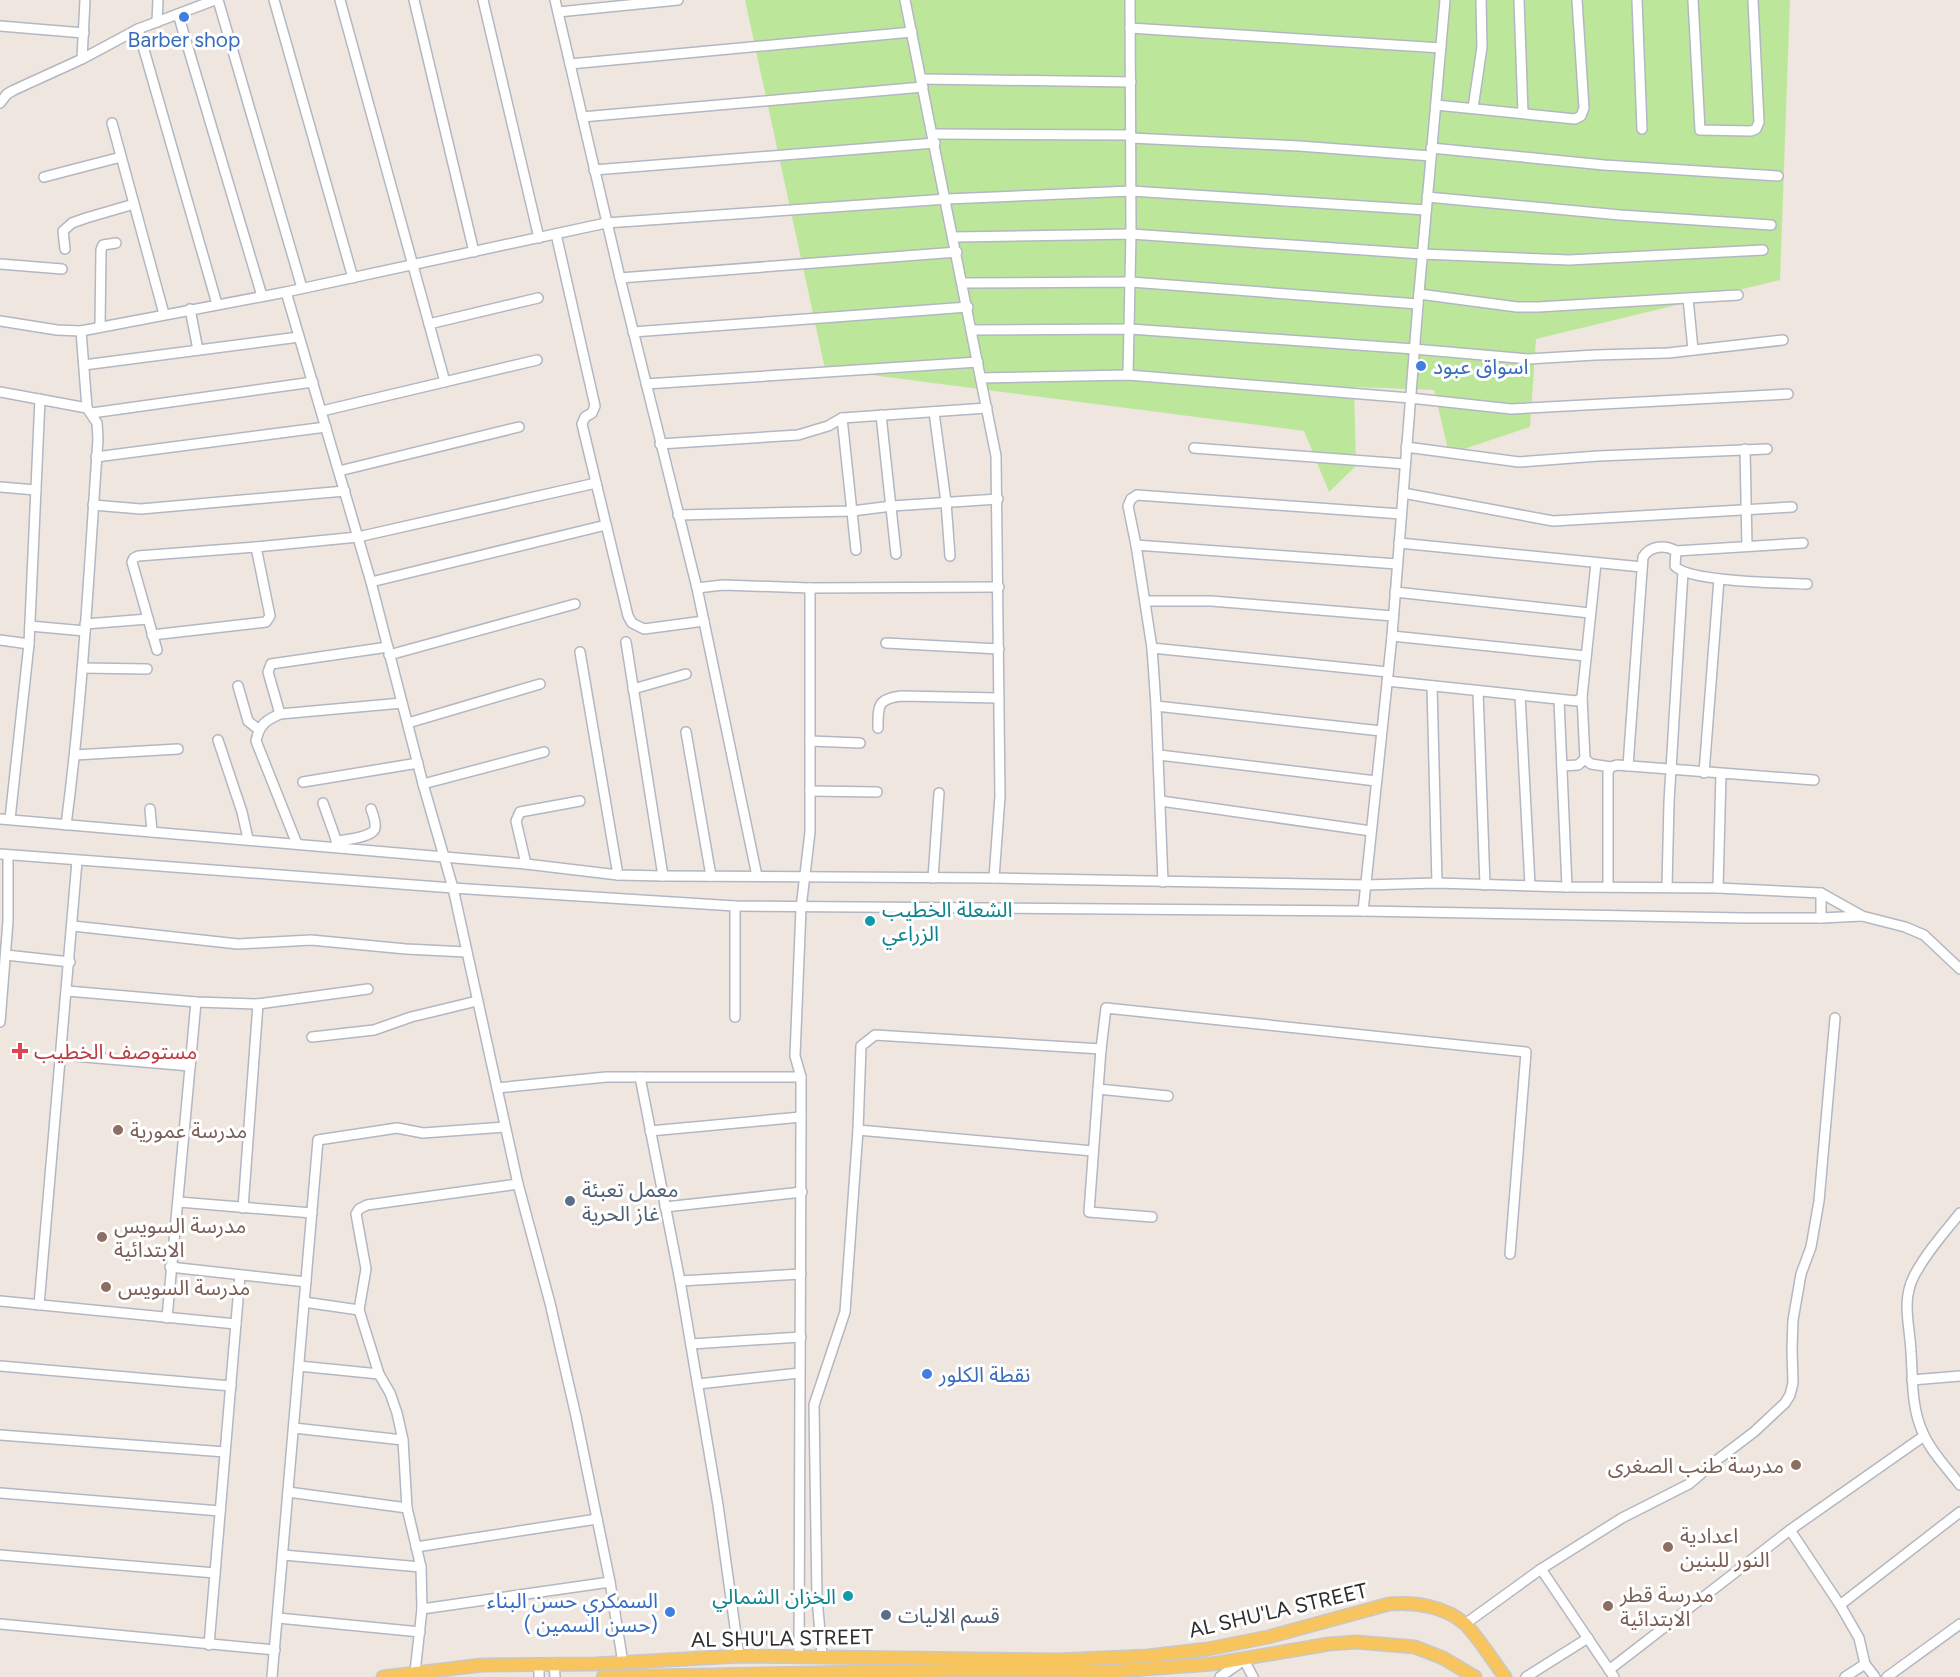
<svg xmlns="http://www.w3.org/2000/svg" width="1960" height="1677" viewBox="0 0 1960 1677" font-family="Figtree,'Noto Sans Arabic',sans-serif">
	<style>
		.green { fill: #bce79a }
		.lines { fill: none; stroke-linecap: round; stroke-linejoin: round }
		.minor-casing { stroke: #b3b7c1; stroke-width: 12 }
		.major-casing { stroke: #c8c8c8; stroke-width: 15 }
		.minor { stroke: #fff; stroke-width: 9 }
		.major { stroke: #f7c45d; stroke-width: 12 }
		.shop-dot { fill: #3f7fe0; stroke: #fff; stroke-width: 2 }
		.culture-dot { fill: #0f9aa8; stroke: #fff; stroke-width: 2 }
		.health-dot { fill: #e0444e; stroke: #fff; stroke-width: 2 }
		.education-dot { fill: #8d6e63; stroke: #fff; stroke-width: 2 }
		.service-dot { fill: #5c6f8a; stroke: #fff; stroke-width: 2 }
		.labels { text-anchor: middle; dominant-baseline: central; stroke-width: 6; stroke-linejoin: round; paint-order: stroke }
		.shop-label { font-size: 21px; fill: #366cbe; stroke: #fff; text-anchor: start }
		.culture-label { font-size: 21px; fill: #0d838f; stroke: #fff; text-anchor: start }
		.health-label { font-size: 21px; fill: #be3a42; stroke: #fff; text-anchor: start }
		.education-label { font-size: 21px; fill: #785e54; stroke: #fff; text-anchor: start }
		.service-label { font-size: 21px; fill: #4e5e75; stroke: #fff; text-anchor: start }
		.street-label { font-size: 21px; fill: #2d2d2d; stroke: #fff }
	</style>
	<rect width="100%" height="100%" fill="#efe7df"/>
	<!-- green -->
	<polygon class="green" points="745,0 1790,0 1780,280 1536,339 1530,427 1449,454 1434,390 1354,387 1356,466 1329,492 1304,431 825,369"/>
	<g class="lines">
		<!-- minor casing -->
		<g class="minor-casing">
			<g id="minor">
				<polyline points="218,0 302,288"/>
				<polyline points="274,0 353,278"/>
				<polyline points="340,0 445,382"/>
				<polyline points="414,0 474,252"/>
				<polyline points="483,0 539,238"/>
				<polyline points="555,0 620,278 697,588 757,876"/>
				<polyline points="905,0 996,456 1000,796 994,878"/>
				<polyline points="1519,0 1523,113"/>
				<polyline points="1637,0 1642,129"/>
				<polyline points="1693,0 1700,130 1751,131 1756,129 1759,122 1753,0"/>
				<polyline points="558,12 678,0"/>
				<polyline points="178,14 262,296"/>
				<polyline points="157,22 158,0"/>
				<polyline points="0,26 84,33"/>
				<polyline points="1130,28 1441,48"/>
				<polyline points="138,29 217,304"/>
				<polyline points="82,59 85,0"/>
				<polyline points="570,64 912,32"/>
				<polyline points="922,79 1131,82"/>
				<polyline points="0,103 7,94 14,90 82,59 138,29 215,0"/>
				<polyline points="1436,105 1575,119 1581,116 1584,108 1577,0"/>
				<polyline points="1473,108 1482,47 1481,0"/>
				<polyline points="582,117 923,87"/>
				<polyline points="112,123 164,314"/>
				<polyline points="933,134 1131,135"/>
				<polyline points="1131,138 1299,146 1431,156"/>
				<polyline points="1431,148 1604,165 1778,176"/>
				<polyline points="594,170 935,143"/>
				<polyline points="44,177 121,157"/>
				<polyline points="1427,197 1620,215 1771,225"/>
				<polyline points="556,234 595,406 592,413 585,417 582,424 628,616 632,623 644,629 704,621"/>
				<polyline points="954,237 1131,234 1422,254 1569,260 1763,250"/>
				<polyline points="65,249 63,231 72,223 86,218 134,204"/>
				<polyline points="0,264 62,269"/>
				<polyline points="620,278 957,252"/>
				<polyline points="963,283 1131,282 1418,304"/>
				<polyline points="286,292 371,582 423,784 453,888 518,1184 550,1303 576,1416 610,1582 623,1663"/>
				<polyline points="1419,294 1517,307 1538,307 1738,295"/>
				<polyline points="1688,298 1693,350"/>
				<polyline points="190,309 198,350"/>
				<polyline points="0,321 57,330 81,331 286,292 606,223 947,199 1131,191 1426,210"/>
				<polyline points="429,324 538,298"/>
				<polyline points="100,327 101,250 103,245 116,243"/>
				<polyline points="972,330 1130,329 1414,349 1528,359 1595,355 1668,353 1783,340"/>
				<polyline points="81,331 87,408"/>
				<polyline points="633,332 968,307"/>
				<polyline points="84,365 299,337"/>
				<polyline points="1128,375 1131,234 1130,0"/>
				<polyline points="981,378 1128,375 1410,398 1511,409 1788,394"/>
				<polyline points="646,384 978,362"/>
				<path d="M0,392l87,16 10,15 1,16c-9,129 -15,258 -32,386"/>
				<polyline points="322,411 537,360"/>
				<polyline points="934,412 946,502 950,556"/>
				<polyline points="92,413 313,382"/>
				<polyline points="881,415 896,554"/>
				<polyline points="842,418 856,550"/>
				<polyline points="660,444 798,435 828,426 842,418 987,408"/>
				<polyline points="1406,447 1519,462 1598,456 1767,449"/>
				<polyline points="1194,448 1405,464"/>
				<polyline points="1745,449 1747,546"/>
				<polyline points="96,457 326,427"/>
				<polyline points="339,471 519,427"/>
				<polyline points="0,487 36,490"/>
				<polyline points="1403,493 1553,521 1792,507"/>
				<polyline points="93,505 141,509 345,491"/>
				<polyline points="678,515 852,511 892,506 998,499"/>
				<polyline points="1399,543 1642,567"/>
				<polyline points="1136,545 1397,564"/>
				<polyline points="1676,551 1803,543"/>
				<polyline points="371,582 606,525"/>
				<polyline points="697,588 723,585 810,588 810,832 801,908 795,1056 801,1077 801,1117 799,1655"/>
				<polyline points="810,588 999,587"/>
				<polyline points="1395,592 1590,613"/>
				<polyline points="1145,601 1211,601 1393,616"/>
				<polyline points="85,624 148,619"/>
				<polyline points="30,626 85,631"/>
				<polyline points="152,635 266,622 270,616 256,547"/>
				<polyline points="1392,636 1586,656"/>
				<polyline points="0,640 29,644"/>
				<polyline points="626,642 663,876"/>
				<polyline points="886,643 999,649"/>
				<polyline points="1152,648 1388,672"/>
				<polyline points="157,650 132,562 134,558 138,556 256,547 358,537 596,483"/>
				<polyline points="580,652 618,875"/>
				<polyline points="389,655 575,604"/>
				<polyline points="82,668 147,669"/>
				<polyline points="1387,681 1577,701 1582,697 1596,563"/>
				<polyline points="238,686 248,721 259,730"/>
				<polyline points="1432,686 1437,883"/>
				<polyline points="633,689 686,674"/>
				<polyline points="1478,691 1485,885"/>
				<polyline points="1520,695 1530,885"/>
				<polyline points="1582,697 1585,759 1591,764 1611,767"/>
				<polyline points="1559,700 1567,887"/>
				<polyline points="1156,706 1381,731"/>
				<polyline points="280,714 268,672 271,664 388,647"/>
				<polyline points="408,723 540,684"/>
				<path d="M878,728c0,-22 -1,-29 23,-32l98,2"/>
				<polyline points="686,732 711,876"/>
				<polyline points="218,740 242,812 248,839"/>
				<polyline points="810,741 860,743"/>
				<polyline points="75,755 178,749"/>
				<polyline points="1159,755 1376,781"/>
				<polyline points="1562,766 1578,765 1585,759"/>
				<path d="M1628,766l15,-209c7,-11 22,-13 33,-6l-1,15c13,16 109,17 132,18"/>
				<polyline points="1704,773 1719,579"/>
				<polyline points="303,782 418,763"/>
				<polyline points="423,784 544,752"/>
				<polyline points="810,791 877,792"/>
				<polyline points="1161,801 1371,831"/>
				<polyline points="323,803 338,845"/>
				<polyline points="150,809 152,832"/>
				<polyline points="0,819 526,864 618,875 663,876 994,878 1365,885 1437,883 1567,887 1718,888 1821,893 1862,916 1905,927 1924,935 1960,969"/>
				<polyline points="10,819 29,644 40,399"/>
				<path d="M336,841c9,-1 38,-4 39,-13 1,-6 -2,-14 -4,-19"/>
				<path d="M297,844l-41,-103c3,-16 10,-21 24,-27l122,-11"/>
				<polyline points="0,854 453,888 735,906 1363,911 1743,918 1821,918 1862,916"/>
				<polyline points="526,864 516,821 520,812 580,801"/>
				<polyline points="933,878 939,793"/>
				<polyline points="1163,882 1156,706 1152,648 1136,545 1128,506 1131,499 1137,495 1401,514"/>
				<polyline points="1608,886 1608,772 1611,767 1617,765 1814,780"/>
				<polyline points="1667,887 1669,802 1683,572"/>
				<polyline points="1718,888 1721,774"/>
				<polyline points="735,906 735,1017"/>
				<polyline points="1363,911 1392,636 1418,304 1445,0"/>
				<polyline points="1821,918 1821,893"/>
				<polyline points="73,926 238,944 311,940 406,949 466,952"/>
				<polyline points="6,955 70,962"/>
				<polyline points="67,991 196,1002 258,1004 368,989"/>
				<polyline points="0,1022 8,921 8,855"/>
				<polyline points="312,1037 374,1030 411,1017 477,1001"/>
				<polyline points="62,1055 190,1066"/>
				<polyline points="640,1077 680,1281 718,1505 739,1656"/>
				<polyline points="497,1088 606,1077 801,1077"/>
				<polyline points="1098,1089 1168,1096"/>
				<polyline points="858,1130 1093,1151"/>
				<polyline points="650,1131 801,1117"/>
				<polyline points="179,1202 312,1213"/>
				<polyline points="665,1207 802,1192"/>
				<polyline points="243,1208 258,1004"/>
				<path d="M1960,1213c-16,20 -34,40 -46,63 -13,25 -4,50 -3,76 2,28 0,55 12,81 8,19 25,36 37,52"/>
				<polyline points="1152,1217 1089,1212 1101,1049 1106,1008 1526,1052 1510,1254"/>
				<polyline points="170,1267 306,1282"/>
				<polyline points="680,1281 801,1274"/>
				<polyline points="0,1301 236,1324"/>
				<polyline points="304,1302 359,1310"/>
				<polyline points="39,1305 77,861"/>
				<polyline points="167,1318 196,1002"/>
				<polyline points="691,1344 801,1337"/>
				<polyline points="0,1366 231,1386"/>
				<polyline points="299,1366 379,1374"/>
				<polyline points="1912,1380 1960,1376"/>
				<polyline points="698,1384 799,1373"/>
				<polyline points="294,1428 403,1440"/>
				<polyline points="0,1435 225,1452"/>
				<polyline points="288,1492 407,1508"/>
				<polyline points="0,1493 220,1511"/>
				<polyline points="1790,1530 1840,1605 1859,1638 1865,1664 1875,1677"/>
				<polyline points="416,1547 597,1519"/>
				<polyline points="0,1555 215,1573"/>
				<polyline points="283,1555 421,1567"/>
				<polyline points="1541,1569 1614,1677"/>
				<polyline points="1840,1605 1960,1512"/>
				<polyline points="422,1609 610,1582"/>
				<polyline points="278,1618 420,1632"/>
				<polyline points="0,1624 275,1650"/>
				<polyline points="1465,1624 1541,1569 1622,1518 1689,1484 1717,1460 1754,1432 1785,1403 1790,1395 1793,1383 1792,1349 1793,1320 1801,1274 1811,1247 1819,1201 1835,1018"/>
				<polyline points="209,1645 240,1275"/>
				<polyline points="822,1655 817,1598 814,1405 845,1312 858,1130 861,1046 875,1035 1101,1049"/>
				<polyline points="554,1663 555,1677"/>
				<polyline points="539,1664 539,1677"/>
				<polyline points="1609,1670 1790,1530 1924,1436"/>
				<polyline points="415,1672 422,1609 421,1567 407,1508 403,1440 397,1413 390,1393 379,1374 359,1310 366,1269 356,1214 359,1209 367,1205 518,1184"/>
				<polyline points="272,1677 318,1140 397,1128 423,1133 505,1127"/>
				<polyline points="1220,1677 1244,1660 1253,1677"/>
				<polyline points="1526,1677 1588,1638"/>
				<polyline points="1845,1677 1865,1664"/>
				<polyline points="1887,1677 1960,1624"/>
			</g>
		</g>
		<!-- major casing -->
		<g class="major-casing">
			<g id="major">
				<path d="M383,1677l99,-12 114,-1 143,-8 319,4 90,-4 60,-7 60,-12 121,-33c26,-2 56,2 76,20 14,14 28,37 40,53"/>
				<polyline points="603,1677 966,1670 1117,1671 1212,1664 1329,1644 1356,1642 1415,1647 1443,1658 1475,1677"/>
			</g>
		</g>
		<!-- minor -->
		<use href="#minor" class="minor"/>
		<!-- major -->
		<use href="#major" class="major"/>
	</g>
	<!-- markers -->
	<g class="shop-dot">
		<circle cx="184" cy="17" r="6"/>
		<circle cx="1421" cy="366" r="6"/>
		<circle cx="927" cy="1374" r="6"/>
		<circle cx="670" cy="1612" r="6"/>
	</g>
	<g class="culture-dot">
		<circle cx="870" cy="921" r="6"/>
		<circle cx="848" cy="1596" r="6"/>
	</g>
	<path class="health-dot" d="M17 1042h6v6h6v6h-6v6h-6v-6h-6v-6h6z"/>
	<g class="education-dot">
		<circle cx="118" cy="1130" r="6"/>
		<circle cx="102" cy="1237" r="6"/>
		<circle cx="106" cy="1287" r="6"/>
		<circle cx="1796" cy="1465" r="6"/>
		<circle cx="1668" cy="1547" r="6"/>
		<circle cx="1608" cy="1606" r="6"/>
	</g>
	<g class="service-dot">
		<circle cx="570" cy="1201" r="6"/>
		<circle cx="886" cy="1615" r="6"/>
	</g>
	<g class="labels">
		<!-- shop labels -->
		<g class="shop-label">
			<text x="184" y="39" text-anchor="middle">Barber shop</text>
			<text x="1433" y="366">اسواق عبود</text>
			<text x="939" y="1374">نقطة الكلور</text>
			<text x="658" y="1600" text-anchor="end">السمكري حسن البناء<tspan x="658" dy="24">( حسن السمين)</tspan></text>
		</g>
		<!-- culture labels -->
		<g class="culture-label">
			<text x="882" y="909">الشعلة الخطيب<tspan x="882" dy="24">الزراعي</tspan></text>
			<text x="836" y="1596" text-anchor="end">الخزان الشمالي</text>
		</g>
		<!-- health labels -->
		<g class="health-label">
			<text x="34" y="1051">مستوصف الخطيب</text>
		</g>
		<!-- education labels -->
		<g class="education-label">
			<text x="130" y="1130">مدرسة عمورية</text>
			<text x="114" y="1225">مدرسة السويس<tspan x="114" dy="24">الابتدائية</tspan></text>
			<text x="118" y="1287">مدرسة السويس</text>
			<text x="1784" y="1465" text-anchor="end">مدرسة طنب الصغرى</text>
			<text x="1680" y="1535">اعدادية<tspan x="1680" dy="24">النور للبنين</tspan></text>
			<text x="1620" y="1594">مدرسة قطر<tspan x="1620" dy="24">الابتدائية</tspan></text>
		</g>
		<!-- service labels -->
		<g class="service-label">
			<text x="582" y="1189">معمل تعبئة<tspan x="582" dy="24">غاز الحرية</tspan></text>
			<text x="898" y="1615">قسم الاليات</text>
		</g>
		<!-- street labels -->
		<g class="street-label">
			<text transform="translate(1278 1610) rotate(-13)">AL SHU'LA STREET</text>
			<text transform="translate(782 1638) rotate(-1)">AL SHU'LA STREET</text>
		</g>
	</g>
</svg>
